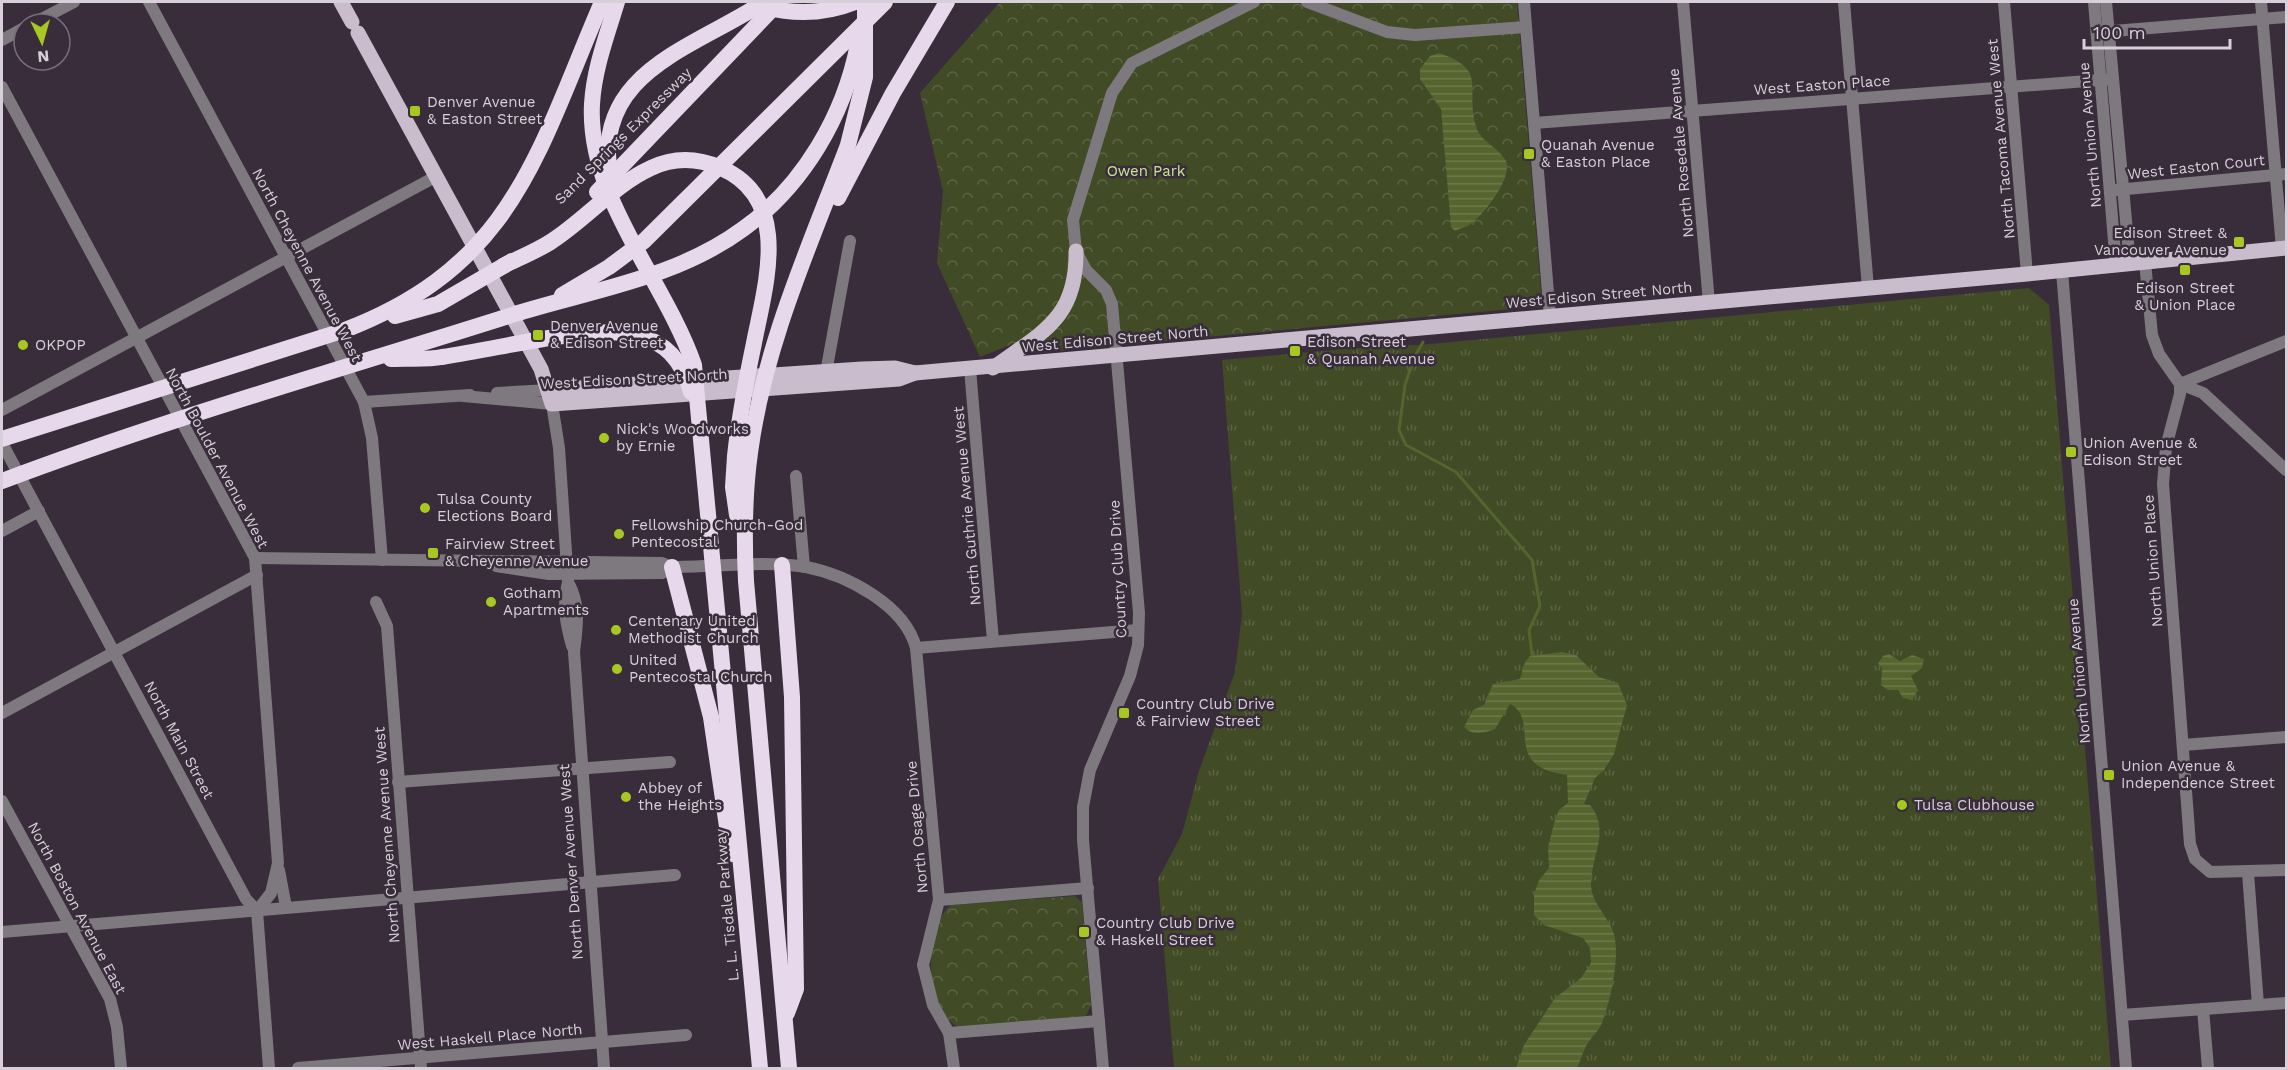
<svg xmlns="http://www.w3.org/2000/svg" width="2288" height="1070" viewBox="0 0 2288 1070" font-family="'Work Sans',sans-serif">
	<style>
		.grass { fill: url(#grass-tufts) }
		.park { fill: url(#park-crowns) }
		.water { fill: url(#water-rules) }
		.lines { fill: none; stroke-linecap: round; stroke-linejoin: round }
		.stream { stroke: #56642e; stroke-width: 3 }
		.minor { stroke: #7e787f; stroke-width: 12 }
		.major { stroke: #c9bdcd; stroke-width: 15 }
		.highway { stroke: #e7d8eb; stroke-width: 16 }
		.poi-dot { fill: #a6c821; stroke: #392d3c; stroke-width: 2 }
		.labels { text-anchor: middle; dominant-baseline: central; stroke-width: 5; stroke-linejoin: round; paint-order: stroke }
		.street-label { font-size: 15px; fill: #d7cfd9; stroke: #392d3c }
		.poi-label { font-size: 15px; fill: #d7cfd9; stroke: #392d3c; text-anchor: start }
		.park-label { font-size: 15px; fill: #cce490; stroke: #392d3c }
	</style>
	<defs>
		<pattern id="grass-tufts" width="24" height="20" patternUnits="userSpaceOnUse" patternTransform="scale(1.5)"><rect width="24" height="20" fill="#414b25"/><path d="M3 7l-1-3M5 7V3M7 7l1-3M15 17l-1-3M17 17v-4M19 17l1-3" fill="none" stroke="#5c6444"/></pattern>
		<pattern id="park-crowns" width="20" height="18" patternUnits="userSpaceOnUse" patternTransform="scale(1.5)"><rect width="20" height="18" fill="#414b25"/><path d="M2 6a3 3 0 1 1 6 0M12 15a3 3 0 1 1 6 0" fill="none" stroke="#5c6444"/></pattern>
		<pattern id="water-rules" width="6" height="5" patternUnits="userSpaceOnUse" patternTransform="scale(1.5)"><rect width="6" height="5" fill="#56642e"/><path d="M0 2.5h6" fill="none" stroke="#6e794c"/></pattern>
	</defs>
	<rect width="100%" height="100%" fill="#392d3c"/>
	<!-- grass -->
	<polygon class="grass" points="2029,288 2049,305 2111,1068 1174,1068 1158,879 1182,834 1199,771 1235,672 1242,614 1222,360 1390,345 1419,345"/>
	<!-- park -->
	<g class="park">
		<polygon points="1000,2 1517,2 1542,303 1533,307 1140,343 1123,340 1102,347 1055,351 1029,351 1015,343 980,357 937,263 943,191 920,93"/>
		<path d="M1075,896l7,6 9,103 -5,11 -128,11c-34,-19 -36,-98 -7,-122z"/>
	</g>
	<!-- water -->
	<g class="water">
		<path d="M1439,53c50,17 26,35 37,73 4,16 23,21 30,35 7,16 -21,52 -34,62 -4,4 -12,5 -17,8l-4,-4 -10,-118 -21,-30v-10l10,-13z"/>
		<path d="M1562,652l14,3 23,22 19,6 9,22 -6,22 -7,27 -10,16 -9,8 -11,26 6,1c21,25 1,51 1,79 0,19 18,33 23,50 6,22 -3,65 -11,86 -3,10 -10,15 -15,23 -5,7 -7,17 -11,25h-61l8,-23 31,-47 26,-20 10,-15 -1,-15 -7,-10 -39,-13 -10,-10v-21l5,-14 10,-12 -1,-21 7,-27 4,-10 9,-7 -1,-28c-67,-9 -25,-54 -57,-71l-15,25c-10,4 -23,7 -31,-2l9,-17 11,-5 9,-21 27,-5 5,-17 5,-6z"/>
		<polygon points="1889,654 1900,661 1912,655 1924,659 1922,668 1911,676 1918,690 1912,700 1903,698 1898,690 1888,690 1881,685 1882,668 1878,663 1883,656"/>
	</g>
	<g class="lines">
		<!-- stream -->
		<polyline class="stream" points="1423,342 1414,358 1405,385 1399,430 1406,445 1456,472 1532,560 1540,606 1529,630 1532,655"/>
		<!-- minor -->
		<g class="minor">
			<polyline points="149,2 364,402 372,438 382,560"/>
			<polyline points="1307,2 1387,32 1415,35 1526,27"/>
			<polyline points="1524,2 1550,317"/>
			<polyline points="1683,2 1709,303"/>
			<polyline points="1844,2 1868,288"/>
			<polyline points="2004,2 2027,274"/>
			<polyline points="2094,2 2116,265"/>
			<polyline points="2106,2 2130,264"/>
			<polyline points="2261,2 2282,249"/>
			<polyline points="32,24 74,2"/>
			<polyline points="2101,32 2286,17"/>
			<polyline points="2,40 24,28"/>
			<polyline points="2,87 255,558 278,863 271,893 257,911"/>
			<polyline points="1534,123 2113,79"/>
			<polyline points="2116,190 2286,174"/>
			<polyline points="2145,262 2152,335 2159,354 2180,384 2180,394 2166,447 2163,484 2190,844 2195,859 2210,872 2286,870"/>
			<polyline points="2062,271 2126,1068"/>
			<polyline points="970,369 993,641"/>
			<polyline points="825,378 850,241"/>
			<polyline points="2180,384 2203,393 2286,470"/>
			<polyline points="2180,384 2286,341"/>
			<polyline points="497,393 549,390"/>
			<path d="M463,396l89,8 7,44 9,134c-6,23 -2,42 4,64"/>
			<polyline points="364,402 470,395"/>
			<polyline points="2,410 435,177"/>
			<polyline points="2,443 246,899 257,911 269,1068"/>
			<polyline points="796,476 804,567"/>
			<polyline points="2,531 39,511"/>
			<path d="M255,558l407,5 10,4c40,0 95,-7 134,0 41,8 99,38 110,81l23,252 -16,65 10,40 16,28 5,35"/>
			<polyline points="496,566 549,574 662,573 672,567"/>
			<path d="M568,582c13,23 9,45 6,70l30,416"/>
			<polyline points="376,602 387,626 421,1068"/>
			<polyline points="916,648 1138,630"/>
			<polyline points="2,713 257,575"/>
			<polyline points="2183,745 2286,737"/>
			<polyline points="398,782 670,762"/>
			<polyline points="2,801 110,999 117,1027 121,1068"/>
			<polyline points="279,870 286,907"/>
			<polyline points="2248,873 2258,1005"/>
			<polyline points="939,900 1088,888"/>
			<polyline points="2,932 675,875"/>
			<polyline points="2203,1009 2208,1068"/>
			<polyline points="2122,1015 2286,1003"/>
			<polyline points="949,1033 1099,1021"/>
			<polyline points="298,1068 686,1035"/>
			<polyline points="1103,1068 1083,840 1083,807 1090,770 1130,676 1138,645 1139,613 1112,304 1106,290 1086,270 1076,251 1073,220 1112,93 1132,63 1254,2"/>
		</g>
		<!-- major -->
		<g class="major">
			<polyline points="341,2 352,22"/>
			<polyline points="358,33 541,369 552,404 899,379 915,373 2027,274 2286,248"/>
			<path d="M993,368c49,-36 84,-49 83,-117"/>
			<polyline points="549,390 862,369 895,368 915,373"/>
		</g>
		<!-- highway -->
		<g class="highway">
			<path d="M617,2c-10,33 -23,67 -25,102 -5,94 72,175 102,261l66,703"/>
			<path d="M765,7c31,8 60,7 90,-5"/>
			<path d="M611,182c-22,-110 82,-133 153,-180"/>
			<polyline points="597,192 779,2"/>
			<polyline points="838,198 893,93 947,2"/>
			<path d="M503,266c16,-8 34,-15 49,-25 34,-22 62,-56 99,-73 23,-11 47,-10 70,0 72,31 44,118 33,175 -8,38 -15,75 -19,113l-2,31 4,28"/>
			<polyline points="562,295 609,267 644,241 885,2"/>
			<polyline points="395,316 438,304 512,261"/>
			<path d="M391,359c17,-1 35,1 51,-2 38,-6 75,-14 113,-20 57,-7 117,-16 136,55"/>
			<path d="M2,439l343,-109c169,-65 192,-177 257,-328"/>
			<path d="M2,481c167,-63 340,-112 510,-166 79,-25 163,-36 231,-86 60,-43 101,-113 115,-185"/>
			<polyline points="782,565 792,697 796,989 787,1013"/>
			<polyline points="672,567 711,717 731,854"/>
			<path d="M789,1068l-43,-487c-2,-42 -2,-85 4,-128 14,-107 60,-208 98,-308l17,-68v-75"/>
		</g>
	</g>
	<!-- markers -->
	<g class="poi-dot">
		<rect x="409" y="105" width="12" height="12" rx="3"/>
		<rect x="1523" y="148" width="12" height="12" rx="3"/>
		<rect x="2233" y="236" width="12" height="12" rx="3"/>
		<rect x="2179" y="264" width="12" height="12" rx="3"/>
		<rect x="532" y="329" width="12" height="12" rx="3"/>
		<circle cx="23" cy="345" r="6"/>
		<rect x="1289" y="345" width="12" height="12" rx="3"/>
		<circle cx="604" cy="438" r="6"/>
		<rect x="2065" y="446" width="12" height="12" rx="3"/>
		<circle cx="425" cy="508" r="6"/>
		<circle cx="619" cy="534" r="6"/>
		<rect x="427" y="547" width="12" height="12" rx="3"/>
		<circle cx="491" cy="602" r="6"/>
		<circle cx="616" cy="630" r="6"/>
		<circle cx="617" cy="669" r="6"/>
		<rect x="1118" y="707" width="12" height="12" rx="3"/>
		<rect x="2103" y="769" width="12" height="12" rx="3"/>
		<circle cx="626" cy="797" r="6"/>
		<circle cx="1902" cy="805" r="6"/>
		<rect x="1078" y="926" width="12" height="12" rx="3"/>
	</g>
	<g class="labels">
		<!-- street labels -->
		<g class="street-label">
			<text transform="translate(1822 85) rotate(-4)">West Easton Place</text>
			<text transform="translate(2090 135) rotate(-95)">North Union Avenue</text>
			<text transform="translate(623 136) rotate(-45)">Sand Springs Expressway</text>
			<text transform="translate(2001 139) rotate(-95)">North Tacoma Avenue West</text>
			<text transform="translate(1681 153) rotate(-95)">North Rosedale Avenue</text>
			<text transform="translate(2196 167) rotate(-6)">West Easton Court</text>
			<text transform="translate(307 265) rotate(62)">North Cheyenne Avenue West</text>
			<text transform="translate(1599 295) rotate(-5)">West Edison Street North</text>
			<text transform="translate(1115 339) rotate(-5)">West Edison Street North</text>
			<text transform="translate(634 379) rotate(-3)">West Edison Street North</text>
			<text transform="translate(217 458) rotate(62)">North Boulder Avenue West</text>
			<text transform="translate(967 506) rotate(-95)">North Guthrie Avenue West</text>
			<text transform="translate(2153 561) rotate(-94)">North Union Place</text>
			<text transform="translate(1118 569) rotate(-93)">Country Club Drive</text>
			<text transform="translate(2079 671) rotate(-95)">North Union Avenue</text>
			<text transform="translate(179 740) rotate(62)">North Main Street</text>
			<text transform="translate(917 827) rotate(-95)">North Osage Drive</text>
			<text transform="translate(387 835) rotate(-94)">North Cheyenne Avenue West</text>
			<text transform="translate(571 862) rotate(-94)">North Denver Avenue West</text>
			<text transform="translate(727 905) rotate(-95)">L. L. Tisdale Parkway</text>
			<text transform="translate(77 908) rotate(62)">North Boston Avenue East</text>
			<text transform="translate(490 1037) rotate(-5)">West Haskell Place North</text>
		</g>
		<!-- poi labels -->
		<g class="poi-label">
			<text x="427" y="102">Denver Avenue<tspan x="427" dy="17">&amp; Easton Street</tspan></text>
			<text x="1541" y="145">Quanah Avenue<tspan x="1541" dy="17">&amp; Easton Place</tspan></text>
			<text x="2227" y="233" text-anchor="end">Edison Street &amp;<tspan x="2227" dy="17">Vancouver Avenue</tspan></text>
			<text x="2185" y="288" text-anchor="middle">Edison Street<tspan x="2185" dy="17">&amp; Union Place</tspan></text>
			<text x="550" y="326">Denver Avenue<tspan x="550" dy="17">&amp; Edison Street</tspan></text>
			<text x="1307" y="342">Edison Street<tspan x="1307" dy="17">&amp; Quanah Avenue</tspan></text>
			<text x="35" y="345">OKPOP</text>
			<text x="616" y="429">Nick's Woodworks<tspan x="616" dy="17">by Ernie</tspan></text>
			<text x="2083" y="443">Union Avenue &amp;<tspan x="2083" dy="17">Edison Street</tspan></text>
			<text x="437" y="499">Tulsa County<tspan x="437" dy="17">Elections Board</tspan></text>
			<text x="631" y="525">Fellowship Church-God<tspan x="631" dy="17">Pentecostal</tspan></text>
			<text x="445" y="544">Fairview Street<tspan x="445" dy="17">&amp; Cheyenne Avenue</tspan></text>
			<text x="503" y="593">Gotham<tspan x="503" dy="17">Apartments</tspan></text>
			<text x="628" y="621">Centenary United<tspan x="628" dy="17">Methodist Church</tspan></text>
			<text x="629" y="660">United<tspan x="629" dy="17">Pentecostal Church</tspan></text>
			<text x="1136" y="704">Country Club Drive<tspan x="1136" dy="17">&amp; Fairview Street</tspan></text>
			<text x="2121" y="766">Union Avenue &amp;<tspan x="2121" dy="17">Independence Street</tspan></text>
			<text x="638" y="788">Abbey of<tspan x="638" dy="17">the Heights</tspan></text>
			<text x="1914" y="805">Tulsa Clubhouse</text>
			<text x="1096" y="923">Country Club Drive<tspan x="1096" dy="17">&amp; Haskell Street</tspan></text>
		</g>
		<!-- park labels -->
		<g class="park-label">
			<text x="1146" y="171">Owen Park</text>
		</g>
	</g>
	<!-- border -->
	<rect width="2288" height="1070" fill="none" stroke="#d7cfd9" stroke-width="6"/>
	<!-- north arrow -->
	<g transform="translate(42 42) rotate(175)"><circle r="28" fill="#392d3c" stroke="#786e7b" stroke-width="1.5"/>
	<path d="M0-4.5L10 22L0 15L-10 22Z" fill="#a6c821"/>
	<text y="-9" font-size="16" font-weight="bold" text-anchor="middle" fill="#d7cfd9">N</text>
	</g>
	<!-- scale -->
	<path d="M2084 39v9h146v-9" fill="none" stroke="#d7cfd9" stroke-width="3"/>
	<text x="2093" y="39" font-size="18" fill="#d7cfd9" stroke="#392d3c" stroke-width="4.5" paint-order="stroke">100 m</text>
</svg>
